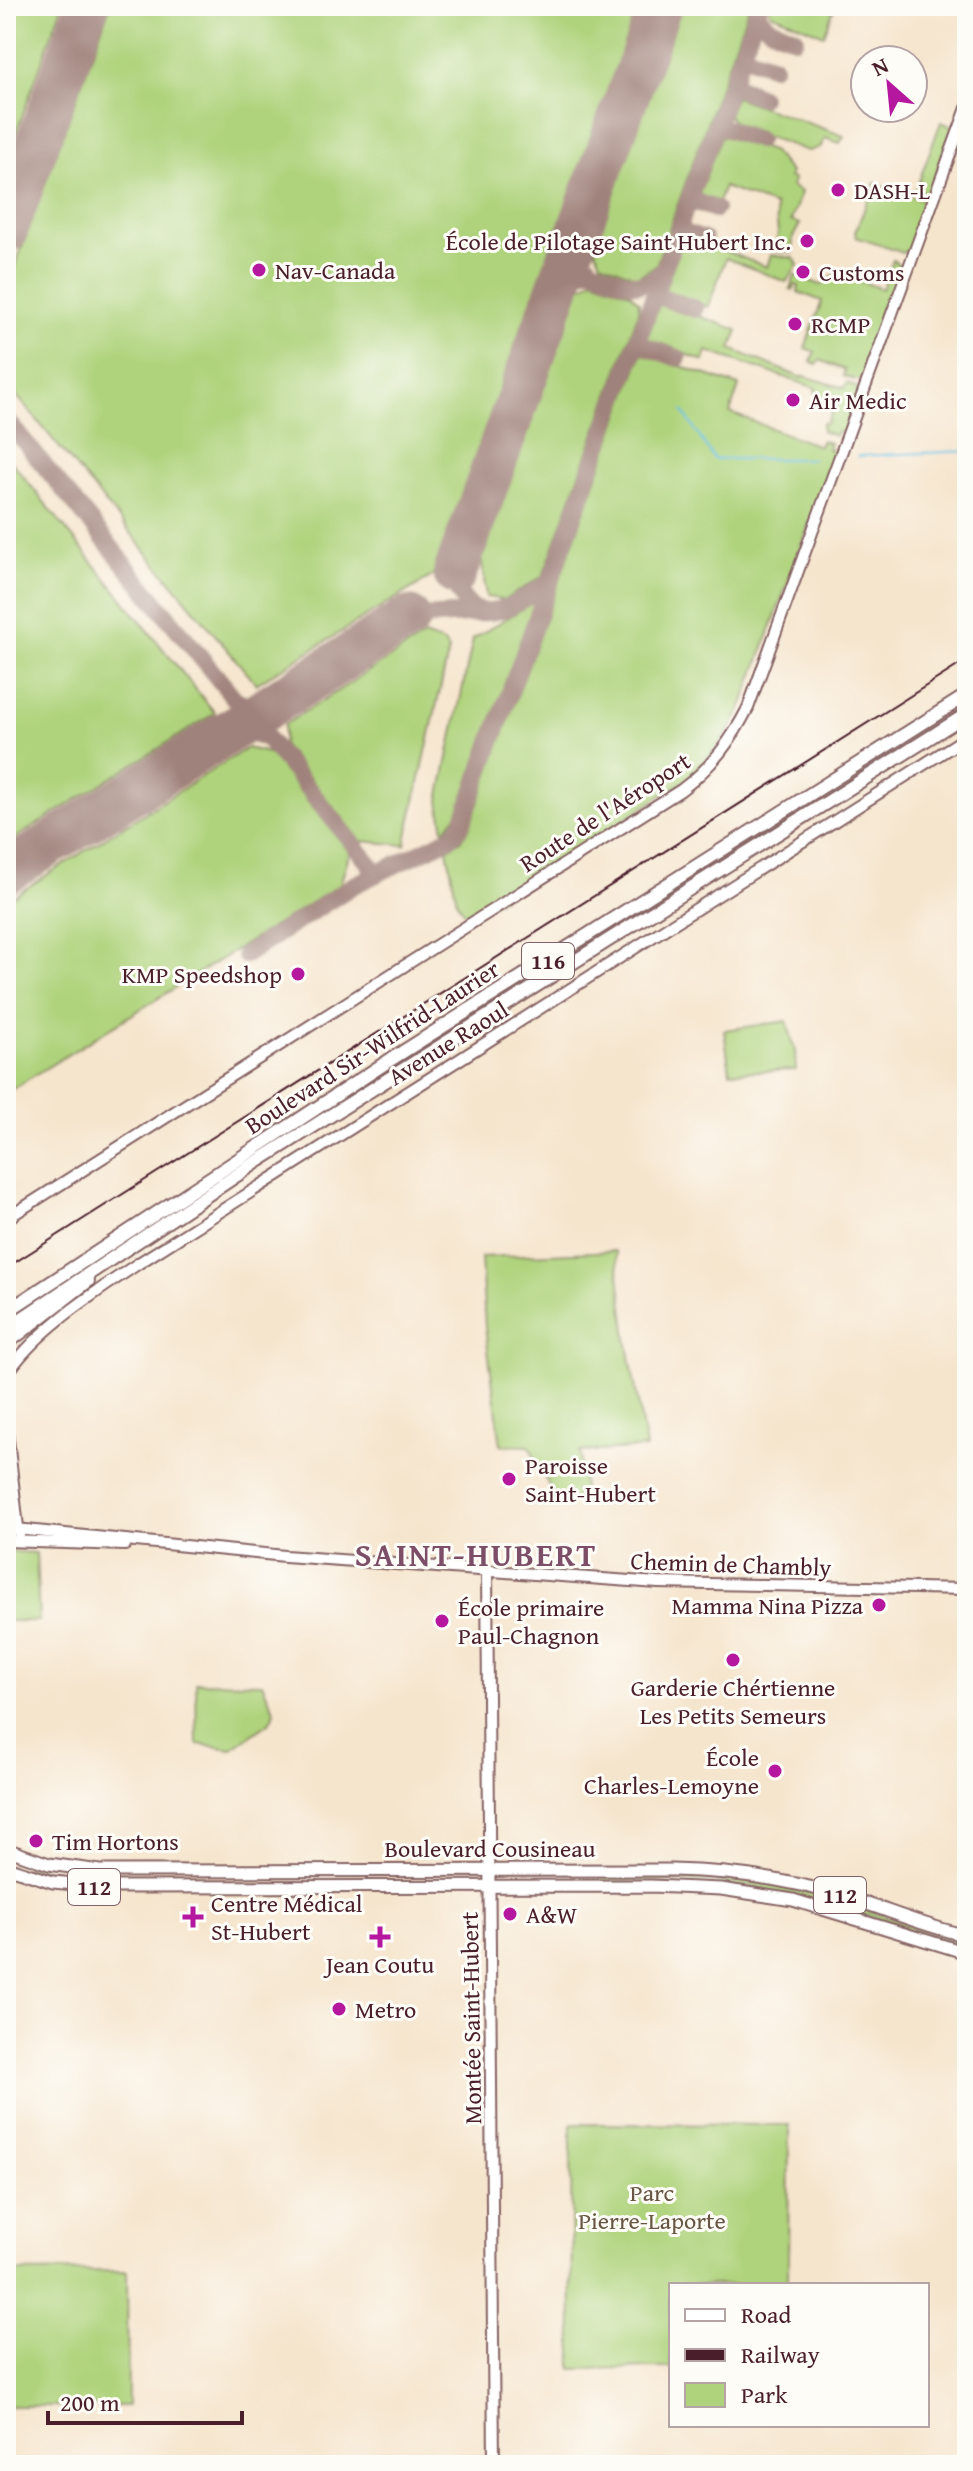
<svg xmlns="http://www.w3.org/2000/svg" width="973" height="2471" viewBox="0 0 973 2471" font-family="'Gentium Book Plus',serif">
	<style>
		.green { fill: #afd37c; stroke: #7c7954; stroke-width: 2 }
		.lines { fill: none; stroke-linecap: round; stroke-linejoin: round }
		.stream { stroke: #67c1e5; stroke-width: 2 }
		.taxiway { stroke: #a0827c; stroke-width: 18 }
		.runway { stroke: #a0827c; stroke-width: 44 }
		.secondary-casing { stroke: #866464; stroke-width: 14 }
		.primary-casing { stroke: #866464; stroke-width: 15 }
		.highway-casing { stroke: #866464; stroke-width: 16 }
		.secondary { stroke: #fff; stroke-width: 10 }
		.primary { stroke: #fff; stroke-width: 11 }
		.highway { stroke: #fff; stroke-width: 12 }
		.rail { stroke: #4a1f2b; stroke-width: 2 }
		.poi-dot { fill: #b5179e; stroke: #fdfcf7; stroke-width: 3 }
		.labels { text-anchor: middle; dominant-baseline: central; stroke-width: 6; stroke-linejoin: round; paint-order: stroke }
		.shield { fill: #fdfcf7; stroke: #806168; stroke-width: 2 }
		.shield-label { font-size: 22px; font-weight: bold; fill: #4a1f2b }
		.poi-label { font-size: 24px; fill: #4a1f2b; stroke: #fdfcf7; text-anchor: start }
		.street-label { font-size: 24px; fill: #4a1f2b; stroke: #fdfcf7 }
		.park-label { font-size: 24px; fill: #685543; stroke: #fdfcf7 }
		.district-label { font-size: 32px; font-weight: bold; letter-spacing: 2px; fill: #7c4e67; stroke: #fdfcf7 }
	</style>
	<rect width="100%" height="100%" fill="#fdfcf7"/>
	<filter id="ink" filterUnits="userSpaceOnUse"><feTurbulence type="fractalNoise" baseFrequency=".0125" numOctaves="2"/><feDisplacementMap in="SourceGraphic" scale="16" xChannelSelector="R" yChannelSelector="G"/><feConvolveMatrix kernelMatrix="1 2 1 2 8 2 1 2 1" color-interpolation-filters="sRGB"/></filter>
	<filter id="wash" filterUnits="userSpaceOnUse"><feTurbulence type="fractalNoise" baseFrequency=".006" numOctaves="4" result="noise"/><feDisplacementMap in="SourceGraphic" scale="32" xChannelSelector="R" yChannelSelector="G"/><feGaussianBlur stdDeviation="1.8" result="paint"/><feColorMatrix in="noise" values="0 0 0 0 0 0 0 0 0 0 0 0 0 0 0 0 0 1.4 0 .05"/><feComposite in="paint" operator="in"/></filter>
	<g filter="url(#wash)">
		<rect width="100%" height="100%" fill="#f6e5cd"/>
		<!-- green -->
		<g class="green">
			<polygon points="6,6 62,6 6,161"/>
			<polygon points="110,6 642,6 437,573 256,684 6,383 6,358 13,346 13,341 6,335 6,291"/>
			<polygon points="679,6 749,6 656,265 637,277 601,262 593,244"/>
			<polygon points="768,6 835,6 824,35 771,13"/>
			<polygon points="735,97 844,136 840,143 825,138 820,148 808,151 736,126 728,115"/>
			<polygon points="941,122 953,127 929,194 916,189"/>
			<polygon points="726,135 772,151 790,172 789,177 794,180 791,186 801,192 791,221 800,224 793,237 792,253 775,251 778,233 775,206 724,187 717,204 698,197 720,139"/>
			<polygon points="875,183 922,200 926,209 912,249 903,253 856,237 855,232"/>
			<polygon points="684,236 767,267 771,255 794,258 798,265 786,282 726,258 708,307 664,291"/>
			<polygon points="893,260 902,267 863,379 855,380 843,376 845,370 820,360 817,365 811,362 815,352 805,348 822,301 798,292 799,286 795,285 793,290 790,289 795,275 821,285 836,274 841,274 882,289"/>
			<polygon points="594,279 630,293 639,302 638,314 543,576 504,600 486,597 481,552 576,290"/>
			<polygon points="660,302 738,330 731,349 802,378 804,376 844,388 847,383 860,389 844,433 837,432 835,436 822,431 822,423 827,423 835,404 815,392 816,388 707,351 704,361 654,343 647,338"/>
			<path d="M642,353l97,33 -9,27 89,33 3,-6 8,3 -2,6 8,3 -96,260c-16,29 -32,49 -57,70l-214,137 -12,-17 -10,-53 14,-9 8,-12z"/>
			<polygon points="6,455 215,713 6,844"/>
			<polygon points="535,601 459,813 444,831 439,800 473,639"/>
			<polygon points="424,636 444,643 449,650 405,845 361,841 283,746 284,725"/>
			<polygon points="247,748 272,754 350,851 340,885 6,1093 6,901"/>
			<polygon points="787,1021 795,1051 796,1070 730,1072 724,1030"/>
			<polygon points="616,1251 627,1339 646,1448 580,1452 584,1495 558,1504 529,1446 501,1445 485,1327 481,1257"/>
			<polygon points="6,1551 36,1553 39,1621 6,1621"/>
			<polygon points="196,1682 262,1683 275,1712 269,1723 232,1749 197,1744"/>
			<path d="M26,1866l57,11h116c-42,13 -133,4 -173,-8z"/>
			<polygon points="574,1876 713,1877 713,1882 560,1881 559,1878"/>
			<path d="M716,1878c45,4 91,12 133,26 40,13 77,29 118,38v6c-48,-13 -94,-32 -141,-45 -36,-10 -73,-16 -110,-20z"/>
			<polygon points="571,2124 789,2125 788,2285 671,2285 671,2368 572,2369"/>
			<polygon points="127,2271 128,2406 6,2406 6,2272"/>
		</g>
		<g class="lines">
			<!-- stream -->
			<g class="stream">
				<polyline points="683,411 714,459 813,459"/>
				<polyline points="857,456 967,451"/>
			</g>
			<!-- taxiway -->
			<g class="taxiway">
				<path d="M758,11c3,17 22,20 37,27"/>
				<polyline points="751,58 773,66"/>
				<polyline points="734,74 734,83 740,88 761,97"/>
				<polyline points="716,125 758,140"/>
				<polyline points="687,206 696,202 715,209"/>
				<polyline points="680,224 684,233 704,240"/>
				<path d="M592,269c25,10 51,27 71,1"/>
				<path d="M557,291c11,-14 17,-20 35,-22l-12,-14 -2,-21"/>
				<polyline points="661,297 695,309"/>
				<polyline points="639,338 644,346 678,358"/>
				<polyline points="6,419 377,873"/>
				<path d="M456,586c21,49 60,17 90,-1l4,-6"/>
				<polyline points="409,618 482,613"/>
				<polyline points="236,700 252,707 272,703"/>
				<polyline points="223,735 252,734 267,738"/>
				<polyline points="245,955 352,886 450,838 461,827 759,6"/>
			</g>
			<!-- runway -->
			<g class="runway">
				<polyline points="6,231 87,6"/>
				<polyline points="455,573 660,6"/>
				<polyline points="6,872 409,618"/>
			</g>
		</g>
	</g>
	<g filter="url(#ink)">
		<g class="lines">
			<!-- secondary casing -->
			<g class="secondary-casing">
				<g id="secondary">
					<path d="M6,1219l675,-429c31,-23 50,-49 67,-82l219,-600"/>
					<path d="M6,1376c28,-45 89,-83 133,-113l828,-526"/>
					<polyline points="6,1422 19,1536"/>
					<polyline points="6,1528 285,1556 658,1583 967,1589"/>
					<polyline points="6,1541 125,1545"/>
					<polyline points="487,1571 494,2465"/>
				</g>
			</g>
			<!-- primary casing -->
			<g class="primary-casing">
				<g id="primary">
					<path d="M6,1849l43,15 51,7 572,-1c58,1 115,9 171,26 42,13 81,30 124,40"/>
					<polyline points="6,1867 53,1882 108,1887 651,1886 721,1889 793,1900 967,1953"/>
				</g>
			</g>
			<!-- highway casing -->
			<g class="highway-casing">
				<g id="highway">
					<polyline points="6,1312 390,1060 967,695"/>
					<polyline points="6,1329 252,1165 967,714"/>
					<polyline points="6,1344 88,1281"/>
				</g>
			</g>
			<!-- secondary -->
			<use href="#secondary" class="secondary"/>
			<!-- primary -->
			<use href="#primary" class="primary"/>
			<!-- highway -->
			<use href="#highway" class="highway"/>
			<!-- rail -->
			<polyline class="rail" points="6,1268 967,660"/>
		</g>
	</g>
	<!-- markers -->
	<g class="poi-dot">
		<circle cx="838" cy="190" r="8"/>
		<circle cx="807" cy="241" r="8"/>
		<circle cx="259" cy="270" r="8"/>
		<circle cx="803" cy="272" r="8"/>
		<circle cx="795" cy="324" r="8"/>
		<circle cx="793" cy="400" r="8"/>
		<circle cx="298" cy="974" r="8"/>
		<circle cx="509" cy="1479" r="8"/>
		<circle cx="879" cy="1605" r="8"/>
		<circle cx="442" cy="1621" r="8"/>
		<circle cx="733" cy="1660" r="8"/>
		<circle cx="775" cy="1771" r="8"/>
		<circle cx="36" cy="1841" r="8"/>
		<circle cx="510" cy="1914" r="8"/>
		<path d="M189 1905h8v8h8v8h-8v8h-8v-8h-8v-8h8z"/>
		<path d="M376 1925h8v8h8v8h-8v8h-8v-8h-8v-8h8z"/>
		<circle cx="339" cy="2009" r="8"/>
	</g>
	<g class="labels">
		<!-- shield labels -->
		<g class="shield">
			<rect x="522" y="943" width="52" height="36" rx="6"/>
			<rect x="68" y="1869" width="52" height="36" rx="6"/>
			<rect x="814" y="1877" width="52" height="36" rx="6"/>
		</g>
		<g class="shield-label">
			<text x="548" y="961">116</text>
			<text x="94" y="1887">112</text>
			<text x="840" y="1895">112</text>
		</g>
		<!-- poi labels -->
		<g class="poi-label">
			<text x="854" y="190">DASH-L</text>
			<text x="791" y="241" text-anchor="end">École de Pilotage Saint Hubert Inc.</text>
			<text x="275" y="270">Nav-Canada</text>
			<text x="819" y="272">Customs</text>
			<text x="811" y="324">RCMP</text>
			<text x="809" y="400">Air Medic</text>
			<text x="282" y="974" text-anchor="end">KMP Speedshop</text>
			<text x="525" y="1465">Paroisse<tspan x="525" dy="28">Saint-Hubert</tspan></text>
			<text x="863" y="1605" text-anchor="end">Mamma Nina Pizza</text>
			<text x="458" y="1607">École primaire<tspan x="458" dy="28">Paul-Chagnon</tspan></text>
			<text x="733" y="1687" text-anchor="middle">Garderie Chértienne<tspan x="733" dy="28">Les Petits Semeurs</tspan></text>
			<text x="759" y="1757" text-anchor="end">École<tspan x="759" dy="28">Charles-Lemoyne</tspan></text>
			<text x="52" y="1841">Tim Hortons</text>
			<text x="211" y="1903">Centre Médical<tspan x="211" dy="28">St-Hubert</tspan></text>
			<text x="526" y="1914">A&amp;W</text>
			<text x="380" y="1964" text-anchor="middle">Jean Coutu</text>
			<text x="355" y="2009">Metro</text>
		</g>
		<!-- street labels -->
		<g class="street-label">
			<text transform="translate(605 812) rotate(-33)">Route de l'Aéroport</text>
			<text transform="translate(448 1043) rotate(-32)">Avenue Raoul</text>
			<text transform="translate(372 1047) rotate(-33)">Boulevard Sir-Wilfrid-Laurier</text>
			<text transform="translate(731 1564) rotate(2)">Chemin de Chambly</text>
			<text x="490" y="1848">Boulevard Cousineau</text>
			<text transform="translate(471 2018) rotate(-91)">Montée Saint-Hubert</text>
		</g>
		<!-- park labels -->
		<g class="park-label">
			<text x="652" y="2192">Parc<tspan x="652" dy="28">Pierre-Laporte</tspan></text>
		</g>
		<!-- district labels -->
		<g class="district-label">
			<text x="476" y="1554">SAINT-HUBERT</text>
		</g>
	</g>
	<!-- margin -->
	<rect width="973" height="2471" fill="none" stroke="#fdfcf7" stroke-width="32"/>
	<!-- legend -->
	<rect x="669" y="2283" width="260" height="144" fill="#fdfcf7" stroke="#b5a4a5" stroke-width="2"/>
	<rect x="685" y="2309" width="40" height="12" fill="#ffffff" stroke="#b5a4a5" stroke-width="2"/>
	<text x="741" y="2323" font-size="24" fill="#4a1f2b">Road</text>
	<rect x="685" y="2349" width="40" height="12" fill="#4a1f2b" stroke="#b5a4a5" stroke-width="2"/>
	<text x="741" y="2363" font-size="24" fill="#4a1f2b">Railway</text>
	<rect x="685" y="2383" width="40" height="24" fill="#afd37c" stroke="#b5a4a5" stroke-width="2"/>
	<text x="741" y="2403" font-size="24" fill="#4a1f2b">Park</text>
	<!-- north arrow -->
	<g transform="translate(889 84) rotate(333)"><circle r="38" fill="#fdfcf7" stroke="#b5a4a5" stroke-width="2"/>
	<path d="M0-6L14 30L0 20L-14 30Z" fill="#b5179e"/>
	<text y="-12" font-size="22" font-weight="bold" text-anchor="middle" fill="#4a1f2b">N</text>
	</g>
	<!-- scale -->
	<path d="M48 2411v12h194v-12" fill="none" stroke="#4a1f2b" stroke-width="4"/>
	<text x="60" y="2411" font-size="24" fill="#4a1f2b" stroke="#fdfcf7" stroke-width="6" paint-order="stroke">200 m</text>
</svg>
